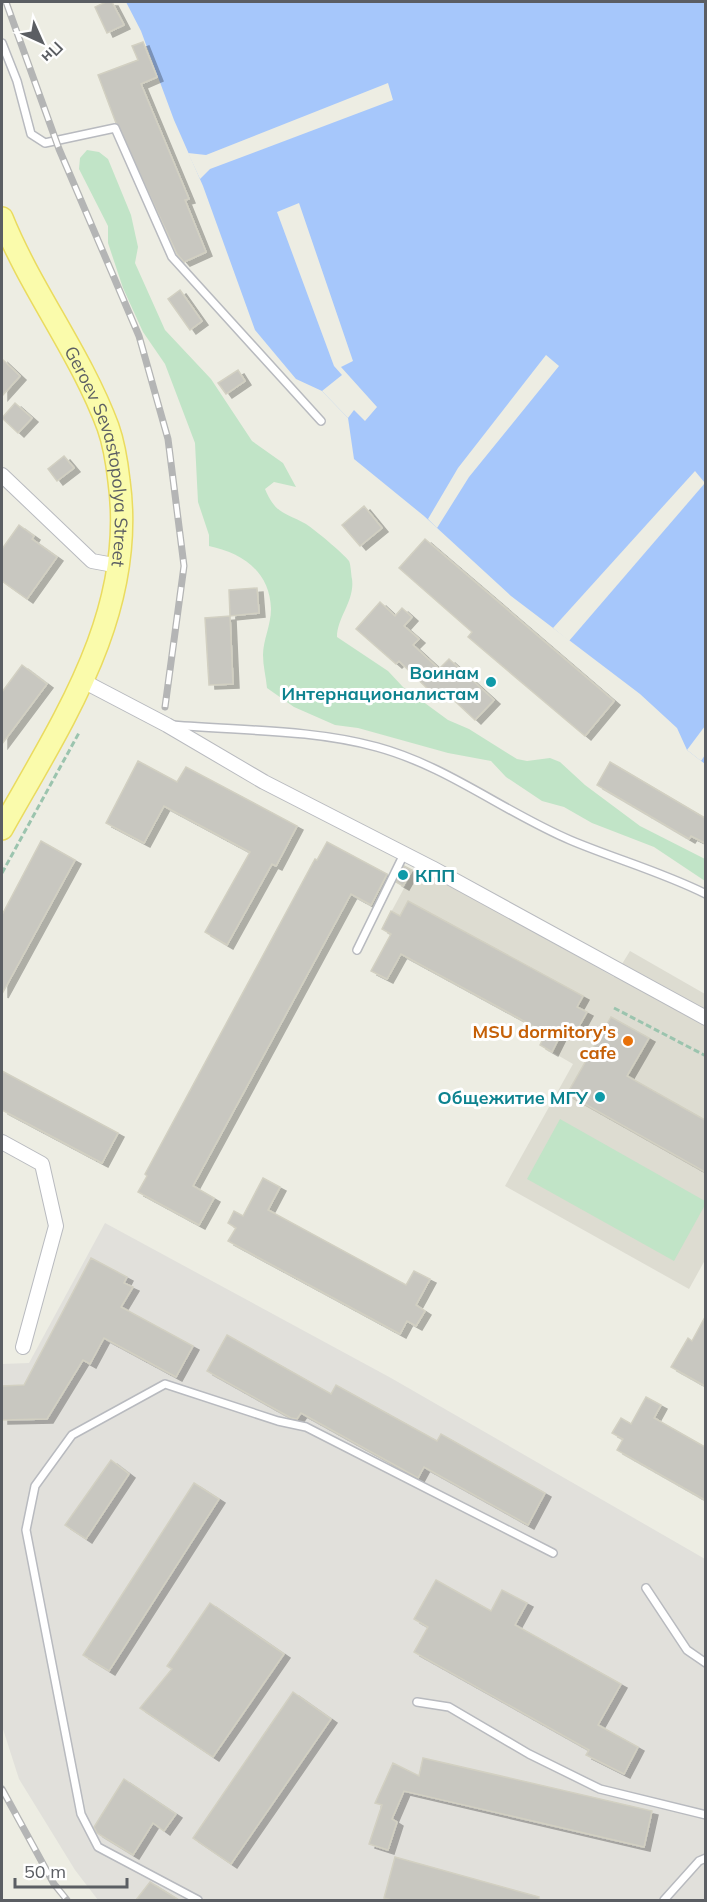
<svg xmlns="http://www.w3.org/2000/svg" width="707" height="1902" viewBox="0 0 707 1902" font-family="Mulish,sans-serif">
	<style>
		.industrial { fill: #e1e0db }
		.education { fill: #dddcd1 }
		.green { fill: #c1e4c7 }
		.water { fill: #a6c7fb }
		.pier { fill: #edede3 }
		.building { fill: #c8c7c0; stroke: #d2d0c2; stroke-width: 1.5; filter: url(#shadow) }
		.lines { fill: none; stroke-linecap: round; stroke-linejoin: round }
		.lane-casing { stroke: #b8babf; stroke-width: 10 }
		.street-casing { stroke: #b8babf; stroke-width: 16 }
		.primary-casing { stroke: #eadb5f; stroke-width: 24 }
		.path { stroke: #9bc4ae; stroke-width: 3; stroke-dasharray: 6 3; stroke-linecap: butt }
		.lane { stroke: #fff; stroke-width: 7 }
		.street { stroke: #fff; stroke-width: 14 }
		.primary { stroke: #fafbab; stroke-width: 21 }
		.rail-casing { stroke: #b4b5b5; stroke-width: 7 }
		.rail { stroke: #fff; stroke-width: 4.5; stroke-dasharray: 14; stroke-linecap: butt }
		.culture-dot { fill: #0f9aa8; stroke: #fff; stroke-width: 2 }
		.food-dot { fill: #e8710a; stroke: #fff; stroke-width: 2 }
		.labels { text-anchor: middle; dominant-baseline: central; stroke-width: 6; stroke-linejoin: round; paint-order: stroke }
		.street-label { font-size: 18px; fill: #5b5e63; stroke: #fff }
		.culture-label { font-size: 18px; font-weight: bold; fill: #0d838f; stroke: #fff; text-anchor: end }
		.food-label { font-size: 18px; font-weight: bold; fill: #c56008; stroke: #fff; text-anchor: end }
	</style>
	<defs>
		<filter id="shadow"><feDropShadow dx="6" dy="4" stdDeviation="0" flood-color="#0004"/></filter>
	</defs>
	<rect width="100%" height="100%" fill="#edede3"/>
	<!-- industrial -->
	<polygon class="industrial" points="105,1223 391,1378 705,1559 705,1900 98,1900 75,1870 19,1779 2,1726 2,1364 29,1363"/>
	<!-- education -->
	<polygon class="education" points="416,866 614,977 630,951 705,994 705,1260 689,1289 505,1186 573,1064 540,1045 546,1033 401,955 387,979 371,971 391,934 382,929"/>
	<!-- green -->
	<g class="green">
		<path d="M87,150l12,2 9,7 23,56 7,32 -3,16 30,67 46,49 41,62 31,22 13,24 -22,-5 -9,7c11,26 20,23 41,35 8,5 38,30 43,37 2,4 2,14 3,18 3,22 -15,38 -15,58l51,34 15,16 45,33 21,9 48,30 10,2 23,-3 10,4 25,23 55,41 65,33v22l-51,-34 -62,-24 -28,-16 -22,-6 -36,-24 -15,-16 -43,-8 -90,-25 -23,-3 -41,-18 -27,-19c-1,-11 -4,-22 -4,-33 0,-15 8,-30 8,-46 -1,-37 -28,-56 -62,-63v-11l-11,-33 -3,-59 -30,-79 -22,-32 -20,-44 -15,-45v-17l-29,-57 1,-11z"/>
		<polygon points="560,1119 705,1201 705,1205 674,1261 527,1179"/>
	</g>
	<!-- water -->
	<polygon class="water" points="126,2 705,2 705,764 687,750 677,728 640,694 511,596 424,516 354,459 348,418 322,391 296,379 255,330 203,186 174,120 141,31"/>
	<!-- pier -->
	<g class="pier">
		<polygon points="388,83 393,100 210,169 200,179 188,153 206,155"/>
		<polygon points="299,203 353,361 341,367 377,407 365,421 354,410 348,418 322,391 342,375 334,366 277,212"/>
		<polygon points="546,355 559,366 469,477 437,528 428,519 458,468"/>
		<polygon points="695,471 705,483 569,641 553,628"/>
		<polygon points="705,726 705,755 701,761 687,750"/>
	</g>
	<!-- building -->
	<g class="building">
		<polygon points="106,2 112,2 124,25 107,33 95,7"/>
		<polygon points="143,42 157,77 141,84 189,199 185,200 206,252 184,262 177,254 116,123 98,75 138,60 132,46"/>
		<polygon points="180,290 202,321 190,330 168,299"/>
		<polygon points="2,359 20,376 2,396"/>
		<polygon points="238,370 245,381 226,394 218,383"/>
		<polygon points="15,403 32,418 18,433 2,418"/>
		<polygon points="64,456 74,468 57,481 48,469"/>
		<polygon points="364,506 382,528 360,546 342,525"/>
		<polygon points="19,525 34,536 32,539 57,557 27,599 2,581 2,549"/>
		<polygon points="425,539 614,701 585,736 468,637 472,632 399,568"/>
		<polygon points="257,588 259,613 230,616 229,590"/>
		<polygon points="380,602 395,616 402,608 412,617 404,626 419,639 413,645 439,669 449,659 494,700 475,720 442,689 434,695 399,661 396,664 356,629"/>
		<polygon points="230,616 233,684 209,685 205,618"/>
		<polygon points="22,665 47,684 2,744 2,692"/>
		<polygon points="138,761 177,782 186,767 297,826 276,866 272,864 227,945 205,932 250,852 164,806 144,843 106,823"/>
		<polygon points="610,762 705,818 705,843 691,836 689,839 597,785"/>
		<polygon points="41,841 75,860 2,994 2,915"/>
		<polygon points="327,842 387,874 371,905 351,894 193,1186 214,1198 199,1225 138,1192 147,1176 145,1174 315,859 317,860"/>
		<polygon points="404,866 412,870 403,886 396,882"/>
		<polygon points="408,901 583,996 577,1007 587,1012 577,1030 566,1024 552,1052 540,1045 546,1033 401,954 387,979 371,971 391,934 382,929 391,911 400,916"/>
		<polygon points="611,1017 649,1038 627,1076 705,1120 705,1172 567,1094"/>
		<polygon points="2,1071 118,1133 102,1163 2,1110"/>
		<polygon points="263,1178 280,1187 268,1210 406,1285 414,1271 430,1279 416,1305 425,1311 416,1326 407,1321 400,1334 228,1241 236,1228 228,1223 234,1211 243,1216"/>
		<polygon points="91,1258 127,1277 124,1283 133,1287 121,1307 193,1346 176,1377 104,1338 90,1364 83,1360 47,1419 2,1420 2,1386 24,1385"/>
		<polygon points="705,1317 705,1386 671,1367 688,1338 692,1341"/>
		<polygon points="227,1335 331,1394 336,1385 437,1441 441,1434 545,1493 528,1525 424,1467 418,1478 301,1413 297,1419 291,1418 207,1371"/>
		<polygon points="646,1397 661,1405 654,1418 705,1447 705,1500 617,1450 623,1439 612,1433 621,1418 631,1424"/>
		<polygon points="111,1460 129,1474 86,1539 65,1525"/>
		<polygon points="194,1483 219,1499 109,1671 83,1655"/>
		<polygon points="436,1580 491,1611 502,1590 527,1603 515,1625 621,1684 598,1725 638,1747 624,1774 586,1755 589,1750 414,1652 428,1627 414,1619"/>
		<polygon points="210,1603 284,1654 213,1757 140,1708 172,1669 167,1666"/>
		<polygon points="293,1692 331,1719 231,1864 193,1838"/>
		<polygon points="423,1758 652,1811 644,1847 404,1791 392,1819 397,1822 388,1850 369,1844 382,1805 375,1803 393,1763 419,1776"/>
		<polygon points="124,1779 176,1814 164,1831 153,1823 133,1855 97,1833 94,1827"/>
		<polygon points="395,1857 539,1897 538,1900 392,1900 384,1898"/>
		<polygon points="150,1882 179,1900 136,1900"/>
	</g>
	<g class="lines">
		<!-- lane casing -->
		<g class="lane-casing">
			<g id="lane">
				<polyline points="2,43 17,81 31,134 45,143 115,128 172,257 321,421"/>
				<path d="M173,725c68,6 138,4 204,22 70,19 127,65 193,93 45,19 92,32 136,54"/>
				<polyline points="357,950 404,854"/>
				<polyline points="646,1588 687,1650 706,1663"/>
				<polyline points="417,1702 449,1707 529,1754 600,1789 706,1815"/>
				<polyline points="198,1900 98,1847 81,1814 26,1530 35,1486 72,1435 165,1384 278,1421 306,1427 553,1553"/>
				<polyline points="664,1900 699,1861 706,1858"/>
			</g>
		</g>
		<!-- street casing -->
		<g class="street-casing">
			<g id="street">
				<polyline points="2,475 92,561 119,566"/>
				<polyline points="83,681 167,725 264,782 432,868 706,1018"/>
				<polyline points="2,1142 42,1164 56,1226 23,1347"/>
			</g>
		</g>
		<!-- primary casing -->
		<g class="primary-casing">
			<g id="primary">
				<path id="s1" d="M2,218c29,72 79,136 106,209 6,17 9,36 11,54 18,131 -56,239 -117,348"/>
			</g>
		</g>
		<!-- path -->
		<g class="path">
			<polyline points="2,873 80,731"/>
			<polyline points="614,1008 706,1056"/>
		</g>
		<!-- lane -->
		<use href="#lane" class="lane"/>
		<!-- street -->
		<use href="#street" class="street"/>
		<!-- primary -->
		<use href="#primary" class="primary"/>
		<!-- rail casing -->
		<g class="rail-casing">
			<g id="rail">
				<polyline points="6,2 59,149 139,336 168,439 184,566 165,707"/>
				<polyline points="2,1789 54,1884 67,1900"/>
			</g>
		</g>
		<!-- rail -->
		<use href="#rail" class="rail"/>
	</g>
	<!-- markers -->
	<g class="culture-dot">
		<circle cx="491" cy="682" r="6"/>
		<circle cx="403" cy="875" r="6"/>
		<circle cx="600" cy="1097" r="6"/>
	</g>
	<circle class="food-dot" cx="628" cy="1041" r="6"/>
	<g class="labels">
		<!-- street labels -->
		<g class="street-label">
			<text stroke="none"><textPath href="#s1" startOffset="261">Geroev Sevastopolya Street</textPath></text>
		</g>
		<!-- culture labels -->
		<g class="culture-label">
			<text x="479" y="672">Воинам<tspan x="479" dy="21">Интернационалистам</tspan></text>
			<text x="415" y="875" text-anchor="start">КПП</text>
			<text x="588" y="1097">Общежитие МГУ</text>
		</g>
		<!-- food labels -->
		<g class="food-label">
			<text x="616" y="1031">MSU dormitory's<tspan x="616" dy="21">cafe</tspan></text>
		</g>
	</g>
	<!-- border -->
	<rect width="707" height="1902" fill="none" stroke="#5b5e63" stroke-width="6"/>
	<!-- north arrow -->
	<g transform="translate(42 42) rotate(135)" stroke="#ffffff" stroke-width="4.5" paint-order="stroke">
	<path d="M0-4.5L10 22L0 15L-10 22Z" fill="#5b5e63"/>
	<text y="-9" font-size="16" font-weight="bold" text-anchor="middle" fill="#5b5e63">Пн</text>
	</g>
	<!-- scale -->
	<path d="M15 1878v9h112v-9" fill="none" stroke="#5b5e63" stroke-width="3"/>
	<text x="24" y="1878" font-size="18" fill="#5b5e63" stroke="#ffffff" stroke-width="4.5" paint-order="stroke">50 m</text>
</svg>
